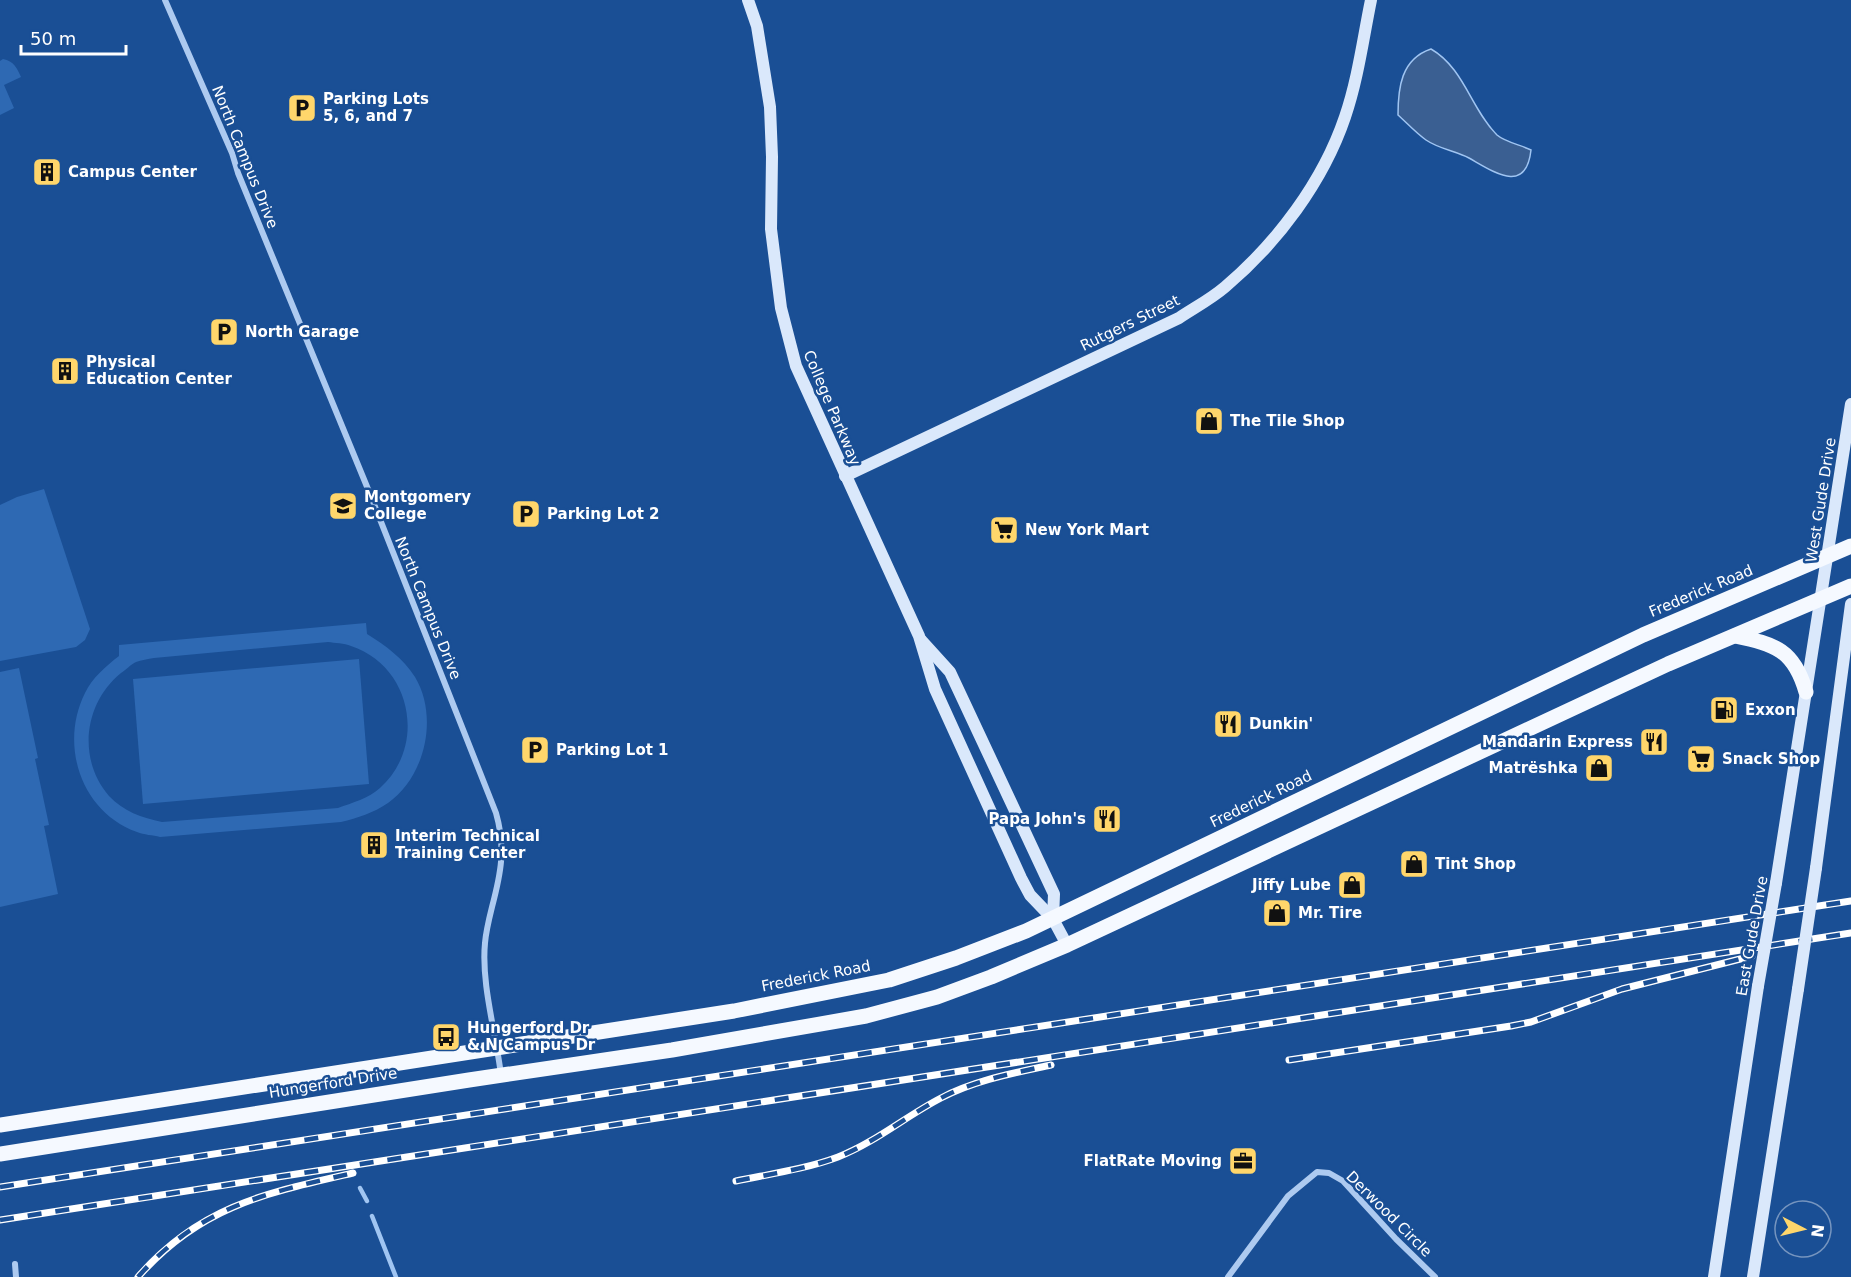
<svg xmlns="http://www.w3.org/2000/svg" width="1851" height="1277" viewBox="0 0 1851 1277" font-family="'DejaVu Sans',sans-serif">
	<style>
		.green { fill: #2e69b3; fill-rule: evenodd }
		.water { fill: #3a5f92; stroke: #a0c5f2; stroke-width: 1.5 }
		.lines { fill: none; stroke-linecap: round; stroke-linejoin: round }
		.stream { stroke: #a0c5f2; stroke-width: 4.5 }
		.street { stroke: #adcaf0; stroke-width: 6 }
		.secondary { stroke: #dae8fb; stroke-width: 12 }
		.primary { stroke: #f5f9ff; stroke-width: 15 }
		.rail-casing { stroke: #fff; stroke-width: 7 }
		.rail { stroke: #1a4f95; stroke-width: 4.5; stroke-dasharray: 14; stroke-linecap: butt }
		.secondary-bridge { stroke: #dae8fb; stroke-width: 12 }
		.labels { text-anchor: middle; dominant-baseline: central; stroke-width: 5; stroke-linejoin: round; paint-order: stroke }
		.poi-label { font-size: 15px; font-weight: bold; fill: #fff; stroke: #1a4f95; text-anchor: start }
		.street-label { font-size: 15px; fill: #fff; stroke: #1a4f95 }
	</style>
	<rect width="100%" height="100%" fill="#1a4f95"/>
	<!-- green -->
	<g class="green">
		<path d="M3,59c11,2 14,9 18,18l-17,8 10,23 -14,7v-54z"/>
		<polygon points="44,489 90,629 85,640 76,647 0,661 0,505 17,497"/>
		<path d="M366,623l1,11c19,12 36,24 48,43 24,40 10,100 -27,126 -15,10 -30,15 -47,19l-181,15c-7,-2 -16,-2 -23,-5 -56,-20 -78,-87 -52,-139 7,-15 21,-27 34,-37v-11zM328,642c7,1 16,1 23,4 61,20 76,100 29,142 -11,10 -28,15 -42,20l-176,14c-20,-4 -39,-11 -53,-26 -32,-37 -25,-93 12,-123 5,-3 10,-9 15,-11 5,-2 12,-3 18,-4z"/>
		<polygon points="359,659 369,784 143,804 133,679"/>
		<polygon points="19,668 38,758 35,759 49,825 44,826 58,894 0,907 0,672"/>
	</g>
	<!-- water -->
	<path class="water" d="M1431,49c33,19 40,60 66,86 8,7 24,10 34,15 -5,45 -37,22 -62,8 -13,-7 -30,-9 -43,-18 -10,-7 -19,-17 -28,-25 0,-27 3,-56 33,-66z"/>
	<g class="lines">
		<!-- stream -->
		<g class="stream">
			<polyline points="360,1188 367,1201"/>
			<polyline points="372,1216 396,1277"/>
		</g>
		<!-- street -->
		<g class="street">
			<path d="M165,0l67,153 6,20 132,321 126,319c10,35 5,60 -4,94 -3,12 -6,24 -7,36 -4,41 11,90 16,132"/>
			<polyline points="15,1264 16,1277"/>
			<polyline points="1228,1277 1288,1196 1317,1172 1329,1173 1343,1181 1396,1239 1435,1277"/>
		</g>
		<!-- secondary -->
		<g class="secondary">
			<polyline points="748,0 757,26 770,107 772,157 771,229 781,308 796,366 919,636 935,689 1021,878 1030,895 1053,919 1067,945"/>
			<path d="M845,476l334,-158c15,-10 32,-19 46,-31 52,-44 98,-105 120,-170 13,-38 18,-78 26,-117"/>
			<polyline points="921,640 950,672 1054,894 1053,919"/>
			<polyline points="1816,868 1851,604"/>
			<polyline points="1776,883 1851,404"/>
			<polyline points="1714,1277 1758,986"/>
			<polyline points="1753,1277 1798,989"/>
		</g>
		<!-- primary -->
		<g class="primary">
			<path d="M1735,636c40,8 59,14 71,56"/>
			<polyline points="0,1125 734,1011 889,980 956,958 1026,931 1643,635 1851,546"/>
			<polyline points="0,1154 469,1080 672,1050 866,1016 937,997 991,977 1067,945 1668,664 1851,586"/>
		</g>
		<!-- rail casing -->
		<g class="rail-casing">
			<g id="rail">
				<polyline points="1289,1060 1511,1026 1531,1022 1622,989 1752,956"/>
				<path d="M736,1181c34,-7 70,-12 102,-24 38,-15 68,-41 103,-59 34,-18 73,-25 110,-33"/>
				<polyline points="0,1187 1851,901"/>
				<polyline points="0,1220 1851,933"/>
				<path d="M138,1277c62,-71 128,-84 215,-104"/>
			</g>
		</g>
		<!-- rail -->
		<use href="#rail" class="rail"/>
		<!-- secondary-bridge -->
		<g class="secondary-bridge">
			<polyline points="1758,986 1776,883"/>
			<polyline points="1798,989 1816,868"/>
		</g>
	</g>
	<!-- icons -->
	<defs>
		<g id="parking-square" transform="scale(1.5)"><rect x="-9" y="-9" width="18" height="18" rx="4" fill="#ffd66b" stroke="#1a4f95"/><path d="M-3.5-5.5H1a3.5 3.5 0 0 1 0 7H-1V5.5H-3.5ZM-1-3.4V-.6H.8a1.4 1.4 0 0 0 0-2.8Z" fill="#111"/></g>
		<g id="building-square" transform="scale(1.5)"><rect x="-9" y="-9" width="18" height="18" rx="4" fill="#ffd66b" stroke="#1a4f95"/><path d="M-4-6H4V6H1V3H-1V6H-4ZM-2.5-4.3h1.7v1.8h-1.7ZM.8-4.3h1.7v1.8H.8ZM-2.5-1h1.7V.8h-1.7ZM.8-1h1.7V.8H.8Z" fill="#111"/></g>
		<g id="shop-square" transform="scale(1.5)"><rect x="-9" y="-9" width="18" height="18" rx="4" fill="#ffd66b" stroke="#1a4f95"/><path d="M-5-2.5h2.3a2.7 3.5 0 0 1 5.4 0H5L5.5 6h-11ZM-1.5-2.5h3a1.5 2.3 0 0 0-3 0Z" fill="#111"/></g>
		<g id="university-square" transform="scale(1.5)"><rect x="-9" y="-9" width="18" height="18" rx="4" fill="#ffd66b" stroke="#1a4f95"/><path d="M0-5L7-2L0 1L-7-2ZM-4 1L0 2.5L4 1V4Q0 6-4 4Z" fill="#111"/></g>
		<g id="supermarket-square" transform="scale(1.5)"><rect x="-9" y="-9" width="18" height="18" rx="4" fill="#ffd66b" stroke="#1a4f95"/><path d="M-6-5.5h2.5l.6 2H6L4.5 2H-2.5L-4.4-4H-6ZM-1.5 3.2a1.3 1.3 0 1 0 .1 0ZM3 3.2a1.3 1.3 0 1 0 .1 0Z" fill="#111"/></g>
		<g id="fuel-square" transform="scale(1.5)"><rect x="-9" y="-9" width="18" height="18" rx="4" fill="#ffd66b" stroke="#1a4f95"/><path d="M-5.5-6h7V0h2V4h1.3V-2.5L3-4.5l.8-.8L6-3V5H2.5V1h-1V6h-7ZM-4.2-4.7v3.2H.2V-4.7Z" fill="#111"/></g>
		<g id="restaurant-square" transform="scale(1.5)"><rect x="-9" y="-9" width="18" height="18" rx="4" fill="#ffd66b" stroke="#1a4f95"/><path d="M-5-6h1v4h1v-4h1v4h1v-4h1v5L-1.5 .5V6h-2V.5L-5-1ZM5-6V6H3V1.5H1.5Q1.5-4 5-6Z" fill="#111"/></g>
		<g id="bus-square" transform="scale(1.5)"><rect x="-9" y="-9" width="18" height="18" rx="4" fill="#ffd66b" stroke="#1a4f95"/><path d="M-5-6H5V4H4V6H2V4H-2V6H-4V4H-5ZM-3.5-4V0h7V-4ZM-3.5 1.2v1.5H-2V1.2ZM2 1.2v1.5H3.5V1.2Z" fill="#111"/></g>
		<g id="office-square" transform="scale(1.5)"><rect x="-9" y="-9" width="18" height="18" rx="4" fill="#ffd66b" stroke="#1a4f95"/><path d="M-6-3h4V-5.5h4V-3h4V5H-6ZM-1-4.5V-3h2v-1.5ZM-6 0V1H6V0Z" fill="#111"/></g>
	</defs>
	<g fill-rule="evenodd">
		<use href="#parking-square" x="302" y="108"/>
		<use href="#building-square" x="47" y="172"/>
		<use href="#parking-square" x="224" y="332"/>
		<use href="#building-square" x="65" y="371"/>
		<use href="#shop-square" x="1209" y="421"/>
		<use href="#university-square" x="343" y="506"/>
		<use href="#parking-square" x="526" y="514"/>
		<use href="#supermarket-square" x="1004" y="530"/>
		<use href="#fuel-square" x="1724" y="710"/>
		<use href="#restaurant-square" x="1228" y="724"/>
		<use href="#restaurant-square" x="1654" y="742"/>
		<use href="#parking-square" x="535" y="750"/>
		<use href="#supermarket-square" x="1701" y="759"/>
		<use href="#shop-square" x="1599" y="768"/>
		<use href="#restaurant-square" x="1107" y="819"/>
		<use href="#building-square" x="374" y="845"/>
		<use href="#shop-square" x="1414" y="864"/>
		<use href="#shop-square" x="1352" y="885"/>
		<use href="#shop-square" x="1277" y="913"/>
		<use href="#bus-square" x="446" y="1037"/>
		<use href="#office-square" x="1243" y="1161"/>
	</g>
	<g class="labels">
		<!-- poi labels -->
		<g class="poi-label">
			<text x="323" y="99">Parking Lots<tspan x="323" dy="17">5, 6, and 7</tspan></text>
			<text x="68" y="172">Campus Center</text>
			<text x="245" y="332">North Garage</text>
			<text x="86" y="362">Physical<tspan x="86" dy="17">Education Center</tspan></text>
			<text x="1230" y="421">The Tile Shop</text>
			<text x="364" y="497">Montgomery<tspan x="364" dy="17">College</tspan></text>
			<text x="547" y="514">Parking Lot 2</text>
			<text x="1025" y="530">New York Mart</text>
			<text x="1745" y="710">Exxon</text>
			<text x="1249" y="724">Dunkin'</text>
			<text x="1633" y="742" text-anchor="end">Mandarin Express</text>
			<text x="556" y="750">Parking Lot 1</text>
			<text x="1722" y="759">Snack Shop</text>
			<text x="1578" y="768" text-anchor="end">Matrëshka</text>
			<text x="1086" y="819" text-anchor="end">Papa John's</text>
			<text x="395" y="836">Interim Technical<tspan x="395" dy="17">Training Center</tspan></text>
			<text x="1435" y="864">Tint Shop</text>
			<text x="1331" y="885" text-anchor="end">Jiffy Lube</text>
			<text x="1298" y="913">Mr. Tire</text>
			<text x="467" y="1028">Hungerford Dr<tspan x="467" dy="17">&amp; N Campus Dr</tspan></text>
			<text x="1222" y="1161" text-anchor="end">FlatRate Moving</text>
		</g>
		<!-- street labels -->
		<g class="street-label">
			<text transform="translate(245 157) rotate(68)">North Campus Drive</text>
			<text transform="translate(1130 323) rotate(-26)">Rutgers Street</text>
			<text transform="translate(832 408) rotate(67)">College Parkway</text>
			<text transform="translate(1821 500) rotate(-81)">West Gude Drive</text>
			<text transform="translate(1701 591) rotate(-23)">Frederick Road</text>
			<text transform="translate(428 608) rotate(68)">North Campus Drive</text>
			<text transform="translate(1261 799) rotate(-26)">Frederick Road</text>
			<text transform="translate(1752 936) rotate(-80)">East Gude Drive</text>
			<text transform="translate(816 976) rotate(-11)">Frederick Road</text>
			<text transform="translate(333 1083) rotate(-9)">Hungerford Drive</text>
			<text transform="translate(1389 1214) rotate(45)">Derwood Circle</text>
		</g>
	</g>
	<!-- north arrow -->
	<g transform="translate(1803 1229) rotate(97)"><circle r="28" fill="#1a4f95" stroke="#7695bf" stroke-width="1.5"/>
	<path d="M0-4.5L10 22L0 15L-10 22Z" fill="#ffd66b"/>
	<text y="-9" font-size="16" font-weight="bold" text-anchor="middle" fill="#ffffff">N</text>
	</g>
	<!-- scale -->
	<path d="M21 45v9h105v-9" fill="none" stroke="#ffffff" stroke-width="3"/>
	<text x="30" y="45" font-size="18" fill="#ffffff" stroke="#1a4f95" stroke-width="4.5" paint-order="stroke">50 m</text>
</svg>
